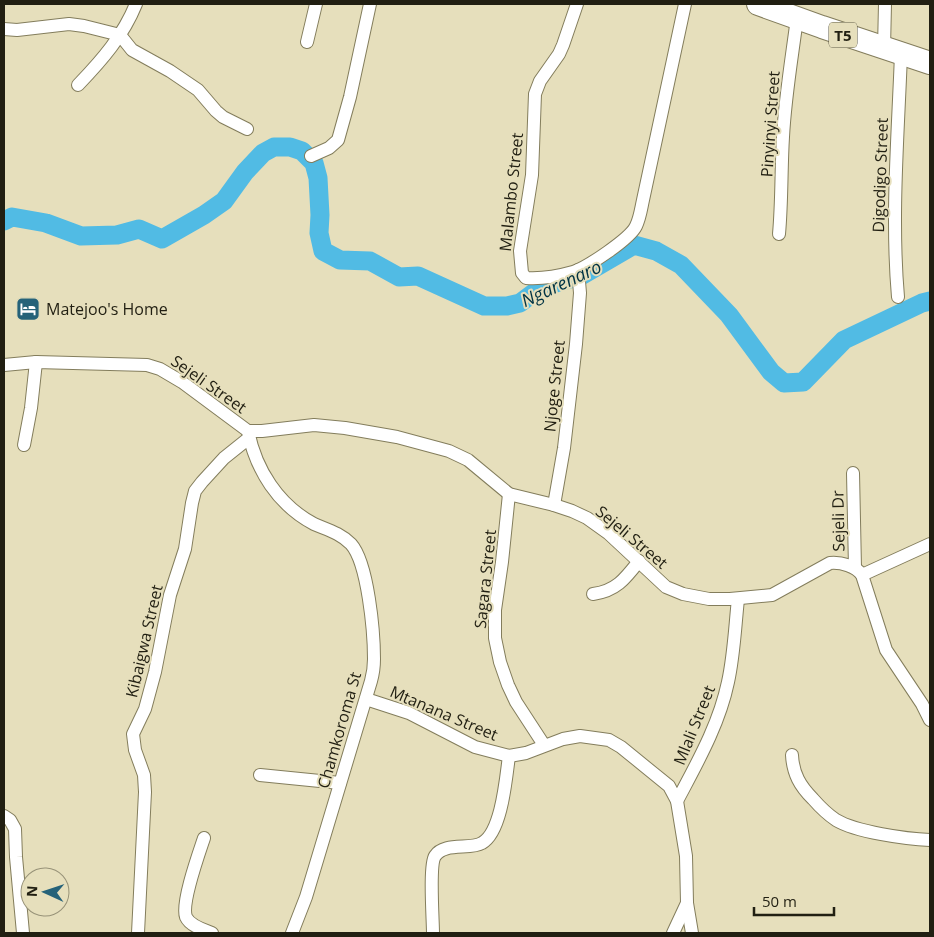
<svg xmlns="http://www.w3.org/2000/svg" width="934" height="937" viewBox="0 0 934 937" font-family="'Open Sans',sans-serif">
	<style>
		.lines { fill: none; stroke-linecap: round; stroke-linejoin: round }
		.river { stroke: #51bbe4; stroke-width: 19 }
		.street-casing { stroke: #837d5c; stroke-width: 14 }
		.highway-casing { stroke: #837d5c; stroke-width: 24 }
		.street { stroke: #fff; stroke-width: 12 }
		.highway { stroke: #fff; stroke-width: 22 }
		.labels { text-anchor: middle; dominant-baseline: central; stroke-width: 4; stroke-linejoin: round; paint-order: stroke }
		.shield { fill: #e6dfbc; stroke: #5c5945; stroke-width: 1 }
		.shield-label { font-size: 15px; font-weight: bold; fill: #211f12 }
		.street-label { font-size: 16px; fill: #211f12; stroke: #e6dfbc }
		.poi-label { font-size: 16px; fill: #211f12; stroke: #e6dfbc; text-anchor: start }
		.water-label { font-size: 18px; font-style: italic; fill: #003343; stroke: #e6dfbc }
	</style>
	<rect width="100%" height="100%" fill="#e6dfbc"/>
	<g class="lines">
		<!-- river -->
		<polyline class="river" points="4,221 12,217 46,223 81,236 117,235 139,229 162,239 204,215 224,201 245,172 263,153 274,147 290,147 302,151 314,163 318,178 320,215 319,233 323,251 340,260 370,261 399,277 418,276 484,306 507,306 520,303 536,291 561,281 579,277 634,245 656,251 681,265 729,315 771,372 784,383 803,382 844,340 922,303 930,301"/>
		<!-- street casing -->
		<g class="street-casing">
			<g id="street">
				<path d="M577,4l-14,41 -4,9 -19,27 -5,13 -3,81 -12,76 2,22 4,5c15,1 33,-2 47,-6 13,-4 57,-33 63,-46 4,-8 5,-17 7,-26l42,-196"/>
				<polyline points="4,29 17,30 69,24 84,26 120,35 132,50 170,71 198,90 216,111 223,117 247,129"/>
				<polyline points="307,42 316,4"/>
				<polyline points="884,48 885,4"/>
				<path d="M78,85c24,-25 45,-49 58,-81"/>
				<polyline points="311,156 329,148 338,140 350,97 370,4"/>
				<path d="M779,234c3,-33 2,-65 4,-97 2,-40 9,-80 14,-119"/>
				<path d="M898,297c-7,-80 0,-162 3,-243"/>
				<path d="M4,365l32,-3 111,3 13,4 22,13 66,49h14l52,-6 31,3 52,9 52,14 19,9 41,34 45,11 18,6 15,7 21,15 58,54 17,7 26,5h21l42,-4 58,-32c11,-1 26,3 32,12l24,75 36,54 8,16"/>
				<path d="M248,431c8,39 30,74 66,93 14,6 26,9 37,20 17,19 23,88 23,115 0,7 -1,15 -3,22l-65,216 -14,36"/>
				<polyline points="24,445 31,408 36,362"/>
				<polyline points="853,473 855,568"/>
				<polyline points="509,494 502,562 495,610 495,638 500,662 508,685 516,702 544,745"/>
				<polyline points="554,505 564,448 576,344 580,293 578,270"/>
				<polyline points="862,575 930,544"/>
				<path d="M593,594c23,-3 32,-15 46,-33"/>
				<polyline points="366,699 409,713 475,747 509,756 526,753 563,739 580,736 609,740 621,747 669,786 677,801 686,856 687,903 692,933"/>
				<path d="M792,755c1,19 8,31 21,44 7,8 14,15 23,21 20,12 70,19 94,20"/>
				<polyline points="260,775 340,783"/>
				<path d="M677,801c20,-38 42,-76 51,-119 6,-27 7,-55 10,-83"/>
				<polyline points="4,816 10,820 15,829 16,857 23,933"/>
				<path d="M204,838c-5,15 -23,65 -18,79 4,9 18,13 26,16"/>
				<polyline points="138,933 145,792 144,775 135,750 133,734 145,709 155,672 170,595 185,549 192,503 195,491 202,482 224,458 249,438"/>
				<path d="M433,933c0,-13 -4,-68 2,-77 9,-14 35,-6 47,-13 20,-11 24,-66 27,-87"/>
				<polyline points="673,933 687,903"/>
			</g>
		</g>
		<!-- highway casing -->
		<g class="highway-casing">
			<polyline id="highway" points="758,4 822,27 930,63"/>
		</g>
		<!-- street -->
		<use href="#street" class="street"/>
		<!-- highway -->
		<use href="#highway" class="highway"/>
	</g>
	<!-- icons -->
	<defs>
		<g id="hotel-square" transform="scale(1.25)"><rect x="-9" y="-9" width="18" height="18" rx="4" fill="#256279" stroke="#e6dfbc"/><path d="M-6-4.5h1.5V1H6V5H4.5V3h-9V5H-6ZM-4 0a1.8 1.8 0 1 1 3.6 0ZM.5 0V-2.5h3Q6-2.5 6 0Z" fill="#fff"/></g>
	</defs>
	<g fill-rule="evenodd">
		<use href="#hotel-square" x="28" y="309"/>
	</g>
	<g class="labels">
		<!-- shield labels -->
		<rect class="shield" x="829" y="22.5" width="28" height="25" rx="4"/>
		<g class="shield-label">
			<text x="843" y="35">T5</text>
		</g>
		<!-- street labels -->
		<g class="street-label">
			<text transform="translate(770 124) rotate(-86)">Pinyinyi Street</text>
			<text transform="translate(880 175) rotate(-88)">Digodigo Street</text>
			<text transform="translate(511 192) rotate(-84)">Malambo Street</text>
			<text transform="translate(209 384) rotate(35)">Sejeli Street</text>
			<text transform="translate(554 386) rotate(-84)">Njoge Street</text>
			<text transform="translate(838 521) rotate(-91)">Sejeli Dr</text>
			<text transform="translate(632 537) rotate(40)">Sejeli Street</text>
			<text transform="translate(485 579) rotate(-84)">Sagara Street</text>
			<text transform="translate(144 641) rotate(-77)">Kibaigwa Street</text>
			<text transform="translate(444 713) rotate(23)">Mtanana Street</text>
			<text transform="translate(694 725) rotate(-68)">Mlali Street</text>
			<text transform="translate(339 730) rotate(-74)">Chamkoroma St</text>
		</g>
		<!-- poi labels -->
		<g class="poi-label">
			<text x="46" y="309">Matejoo's Home</text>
		</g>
		<!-- water labels -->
		<g class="water-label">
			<text transform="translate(561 283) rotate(-25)">Ngarenaro</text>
		</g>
	</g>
	<!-- border -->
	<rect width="934" height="937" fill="none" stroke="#211f12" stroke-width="10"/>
	<!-- north arrow -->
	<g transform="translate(45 892) rotate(273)"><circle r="24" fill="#e6dfbc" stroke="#979278"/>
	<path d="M0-4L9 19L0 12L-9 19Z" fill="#256279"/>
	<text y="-8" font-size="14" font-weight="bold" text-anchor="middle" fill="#211f12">N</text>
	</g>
	<!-- scale -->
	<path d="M754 907v8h80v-8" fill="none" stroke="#211f12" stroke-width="2.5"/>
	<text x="762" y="907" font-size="15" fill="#211f12" stroke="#e6dfbc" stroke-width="4" paint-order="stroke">50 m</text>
</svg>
